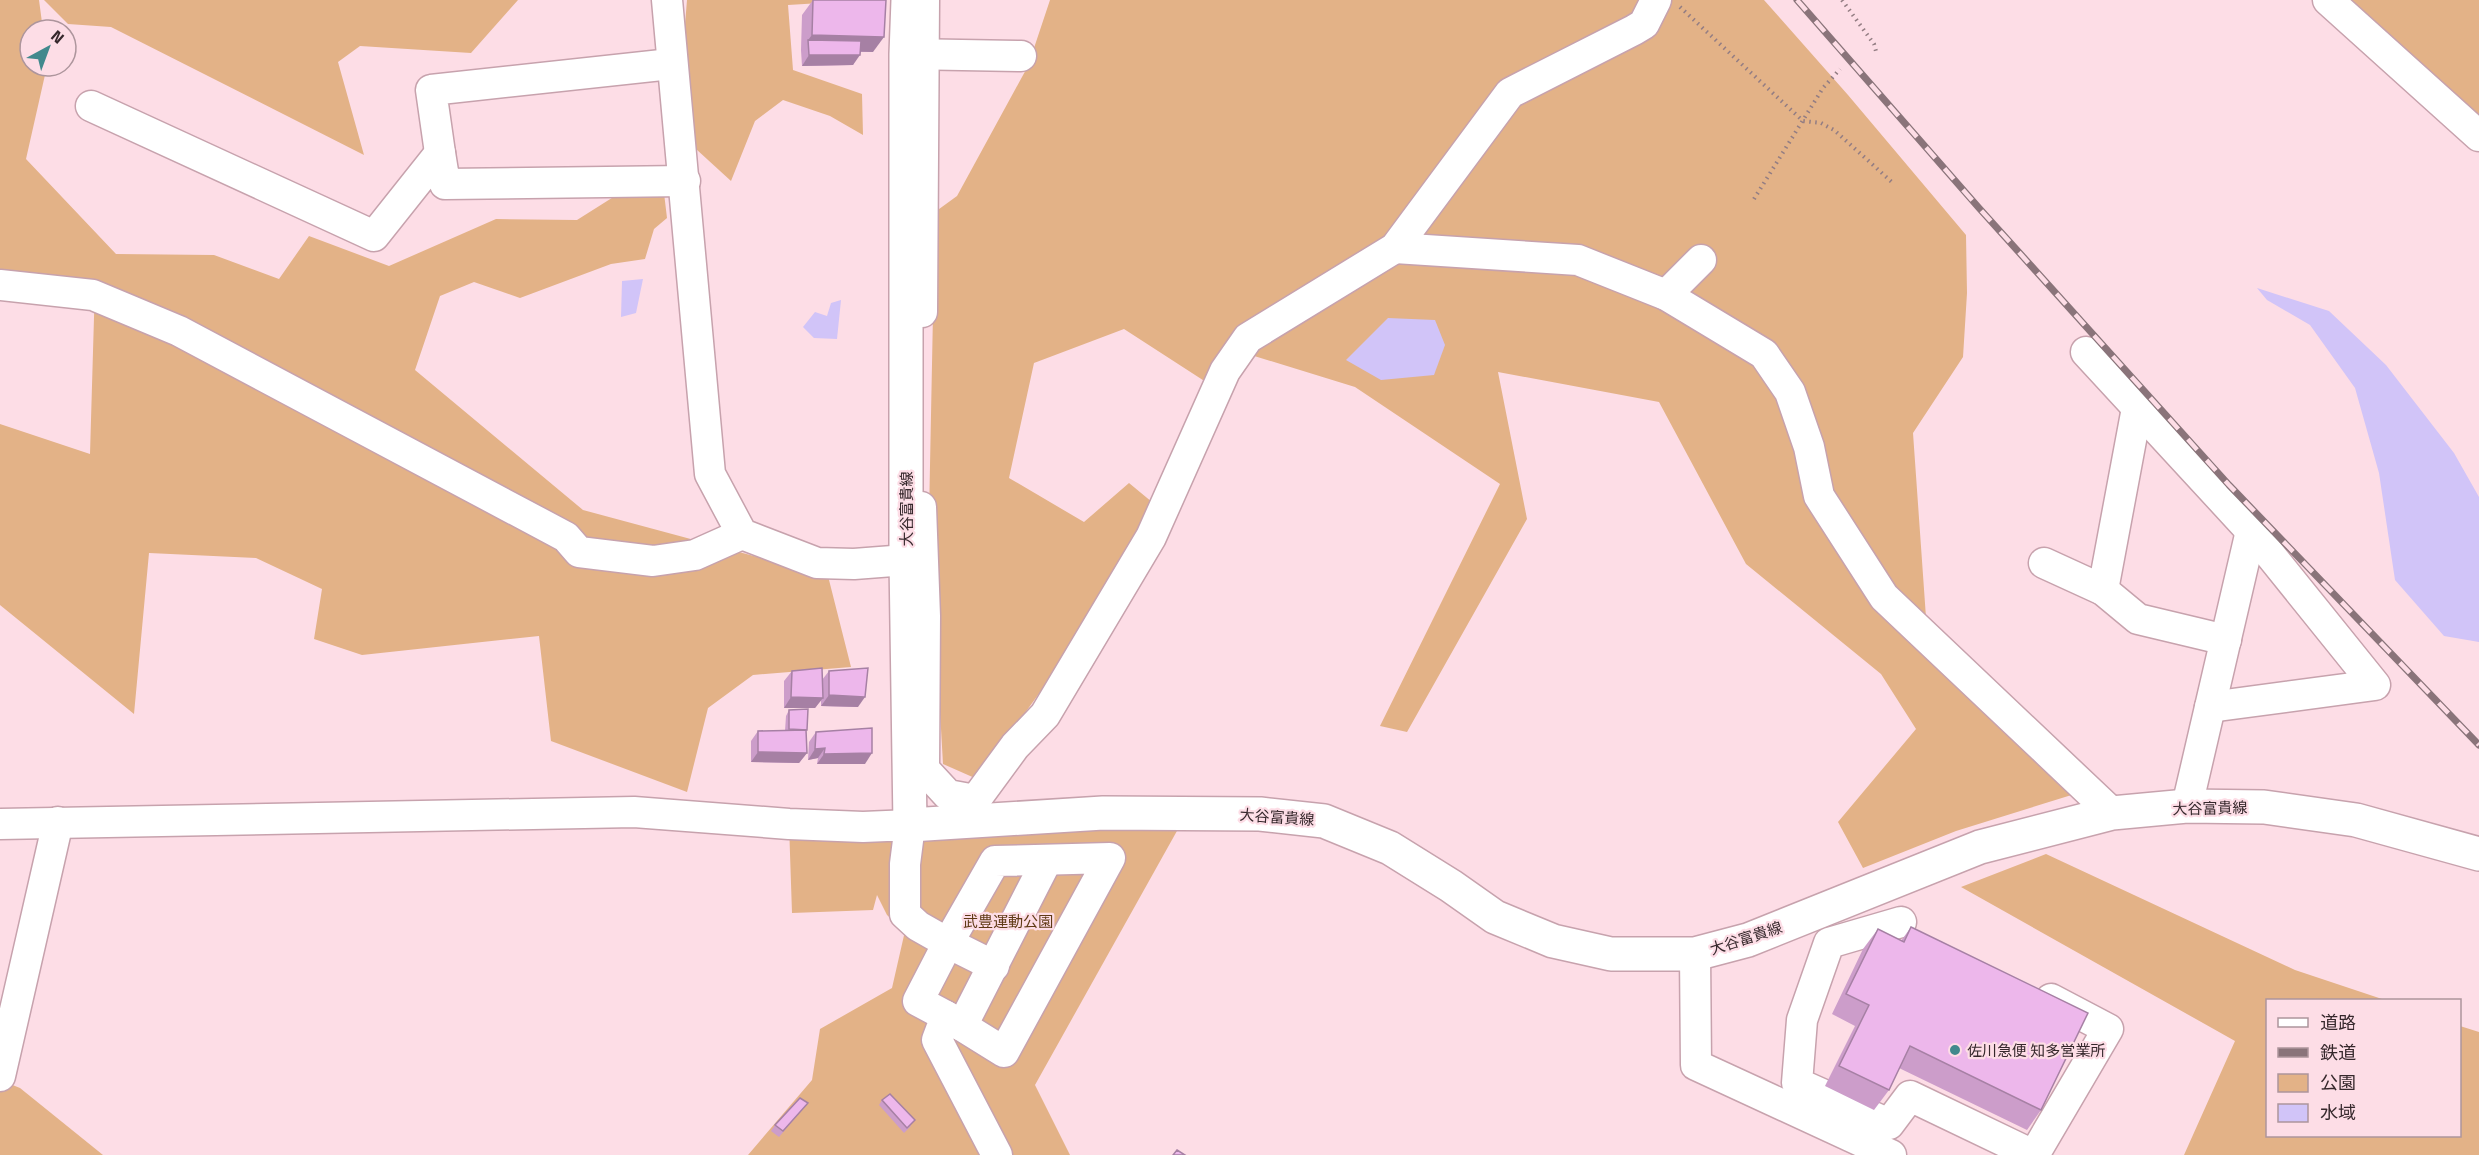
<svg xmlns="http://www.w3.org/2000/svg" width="2479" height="1155" viewBox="0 0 2479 1155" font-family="'Titillium Web','Noto Sans JP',sans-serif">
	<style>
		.green { fill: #e3b287 }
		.water { fill: #d1c4f8 }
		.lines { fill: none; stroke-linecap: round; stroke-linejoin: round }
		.minor-casing { stroke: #c7a2ad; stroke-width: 33 }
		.major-casing { stroke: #c7a2ad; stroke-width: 36 }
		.path { stroke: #937d83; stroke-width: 4; stroke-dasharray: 1.5 4.5; stroke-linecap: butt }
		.minor { stroke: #fff; stroke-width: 30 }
		.major { stroke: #fff; stroke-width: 33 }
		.rail-casing { stroke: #8a747a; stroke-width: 7 }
		.rail { stroke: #fddde6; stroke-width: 4.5; stroke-dasharray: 14; stroke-linecap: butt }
		.wall { fill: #cc9dca }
		.shaded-wall { fill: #a680a4 }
		.building { fill: #edb7eb; stroke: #a680a4; stroke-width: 1.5 }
		.poi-dot { fill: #41898d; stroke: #fddde6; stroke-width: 2 }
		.labels { text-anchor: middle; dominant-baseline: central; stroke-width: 4.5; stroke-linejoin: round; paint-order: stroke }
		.street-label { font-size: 15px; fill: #36282c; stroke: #fddde6 }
		.park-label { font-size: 15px; fill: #5f3a15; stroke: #fddde6 }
		.poi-label { font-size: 15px; fill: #36282c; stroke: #fddde6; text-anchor: start }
	</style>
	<rect width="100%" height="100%" fill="#fddde6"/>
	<!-- green -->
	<g class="green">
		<polygon points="0,0 39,0 43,30 30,30 30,66 47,66 26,159 116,254 214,255 279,279 309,236 389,266 496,219 577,220 615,196 664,193 667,218 654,229 645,259 611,264 520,298 474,282 440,296 415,370 583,510 828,576 851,667 753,675 708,708 687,792 551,741 539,636 362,655 314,639 322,589 256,558 149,553 134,714 0,605 0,424 90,454 95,283 0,273"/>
		<polygon points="44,0 518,0 471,53 360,46 338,62 364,155 111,27 68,24"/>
		<polygon points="687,0 870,0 788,5 793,70 862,94 863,135 830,116 783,100 755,121 731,181 696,149 682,61"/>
		<polygon points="1050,0 1764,0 1848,95 1966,235 1967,293 1963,357 1913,433 1928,646 2078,793 1956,831 1863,868 1838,822 1916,729 1881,674 1746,564 1659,402 1498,372 1527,519 1407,732 1380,726 1500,484 1355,387 1251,355 1209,384 1124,329 1034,363 1009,478 1084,522 1129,483 1158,507 1059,666 977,779 943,764 929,517 935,212 957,196 1028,66"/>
		<polygon points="2347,0 2479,0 2479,119"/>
		<polygon points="1187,813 1035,1085 1070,1155 748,1155 812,1080 820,1029 892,988 905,931 887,915 877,895 873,910 792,913 789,824"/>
		<polygon points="2046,854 2295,970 2385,1000 2268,1000 2268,1136 2460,1136 2460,1026 2479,1032 2479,1155 2184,1155 2235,1041 1961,887"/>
		<polygon points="0,1080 20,1088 103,1155 0,1155"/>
	</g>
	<!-- water -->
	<g class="water">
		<polygon points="643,279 636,313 621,317 622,281"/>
		<polygon points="2257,288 2329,311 2386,365 2454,453 2479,497 2479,642 2444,636 2395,580 2379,473 2355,388 2310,325 2267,300"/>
		<polygon points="841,300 837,339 814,338 803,327 815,312 827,316 831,303"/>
		<polygon points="1388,318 1435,320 1445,345 1434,375 1381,380 1346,360"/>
	</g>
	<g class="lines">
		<!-- minor casing -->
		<g class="minor-casing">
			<g id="minor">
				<polyline points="667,0 710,474 742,534 817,563 854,564 906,560"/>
				<polyline points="2328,0 2479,136"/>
				<polyline points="906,54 1021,56"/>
				<polyline points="91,106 374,236 440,153 445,184 685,181"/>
				<polyline points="440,153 431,90 671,64"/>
				<polyline points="1395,248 1578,260 1666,295 1764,354 1790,392 1809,447 1819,496 1884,597 2112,813"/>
				<polyline points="0,285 93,295 179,331 566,537 579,552 653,561 695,555 742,534"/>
				<polyline points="1666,295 1701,260"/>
				<polyline points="922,312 924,0"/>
				<polyline points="2086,352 2251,531 2375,685 2210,707"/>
				<polyline points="921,507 925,616 924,769 948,795 975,800"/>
				<polyline points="2044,563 2103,590 2138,619 2226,640"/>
				<polyline points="2103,590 2137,408"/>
				<polyline points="2187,806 2251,531"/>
				<polyline points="960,821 1015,746 1045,715 1151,537 1225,371 1248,338 1395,248 1510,93 1634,30 1644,24 1656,0"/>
				<polyline points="0,824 634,812 789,824 863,827 910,825 905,864 905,914 918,926 948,943 918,1001 946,1016 937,1040 997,1155"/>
				<polyline points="1901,922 1829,943 1802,1020 1797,1083 1889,1124 1910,1096 2033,1155"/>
				<polyline points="1695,954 1696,1065 1891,1155"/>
				<polyline points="946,1016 1004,1052 1110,858 995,861 948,943 994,966"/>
				<polyline points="962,1026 1047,860"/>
				<polyline points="0,1076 58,822"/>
				<polyline points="2034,1155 2108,1029 2051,999"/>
			</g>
		</g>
		<!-- major casing -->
		<g class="major-casing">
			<polyline id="major" points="908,0 906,54 906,560 910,825 1103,813 1260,814 1324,821 1390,848 1451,886 1495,917 1553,941 1611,954 1695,954 1748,940 1980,847 2112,813 2187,806 2264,807 2356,820 2479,854"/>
		</g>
		<!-- path -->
		<g class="path">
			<polyline points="1842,0 1874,44 1877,55"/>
			<polyline points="1680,7 1803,121 1821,123 1834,130 1893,183"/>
			<polyline points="1754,199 1823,88 1840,69"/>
		</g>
		<!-- minor -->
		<use href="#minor" class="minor"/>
		<!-- major -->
		<use href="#major" class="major"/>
		<!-- rail casing -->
		<g class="rail-casing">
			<polyline id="rail" points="1797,0 1979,208 2229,485 2479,745"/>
		</g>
		<!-- rail -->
		<use href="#rail" class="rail"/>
	</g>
	<!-- wall -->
	<g class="wall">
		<polygon points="813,0 873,52 860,52 853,65 802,66 801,50 802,15"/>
		<polygon points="792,671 822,680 829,671 858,707 821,706 821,700 815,708 784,708 784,681"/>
		<polygon points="789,710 807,730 806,731 807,753 799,763 751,762 751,741 758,731 785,731 786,716"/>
		<polygon points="816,732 865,764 817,764 818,758 808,760 809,742"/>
		<polygon points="1911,927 2041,1110 2027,1130 1899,1068 1889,1090 1874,1110 1825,1086 1855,1026 1832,1014 1863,949 1878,929 1901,941"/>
		<polygon points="882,1100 911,1126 904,1133 879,1105"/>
		<polygon points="808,1103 779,1137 771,1131 775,1125"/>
	</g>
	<!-- shaded-wall -->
	<g class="shaded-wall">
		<polygon points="812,35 884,37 873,52 809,50 808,40"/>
		<polygon points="809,55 860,55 853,65 802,66"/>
		<polygon points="829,695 865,697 858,707 821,706"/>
		<polygon points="791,697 823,698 815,708 784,708"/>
		<polygon points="825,748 818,758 808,760 815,749"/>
		<polygon points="758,752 807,753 799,763 751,762"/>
		<polygon points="872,753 865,764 817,764 824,754"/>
	</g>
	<!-- building -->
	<g class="building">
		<polygon points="813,0 886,0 884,37 812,35"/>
		<polygon points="808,40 861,41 860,55 809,55"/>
		<polygon points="822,668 823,698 791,697 792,671"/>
		<polygon points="868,668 865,697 829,695 829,671"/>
		<polygon points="808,709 807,730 789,729 789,710"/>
		<polygon points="872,728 872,753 824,754 825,748 815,749 816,732"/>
		<polygon points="806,730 807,753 758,752 758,731"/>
		<polygon points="1911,927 2088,1013 2041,1110 1910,1046 1889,1090 1839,1066 1869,1005 1846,994 1878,929 1904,942"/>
		<polygon points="890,1094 915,1120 907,1128 882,1100"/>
		<polygon points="800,1098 808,1103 783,1131 775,1125"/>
		<polygon points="1177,1150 1185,1155 1173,1155"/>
	</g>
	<!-- markers -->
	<circle class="poi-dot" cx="1955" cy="1050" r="6"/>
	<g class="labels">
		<!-- street labels -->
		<g class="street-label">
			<text transform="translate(906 509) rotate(-90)">大谷富貴線</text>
			<text transform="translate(2210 808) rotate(-1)">大谷富貴線</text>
			<text transform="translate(1277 817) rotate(4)">大谷富貴線</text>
			<text transform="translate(1746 938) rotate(-18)">大谷富貴線</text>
		</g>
		<!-- park labels -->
		<g class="park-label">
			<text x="1008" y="921">武豊運動公園</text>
		</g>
		<!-- poi labels -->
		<g class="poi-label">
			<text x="1967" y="1050">佐川急便 知多営業所</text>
		</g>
	</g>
	<!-- legend -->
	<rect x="2266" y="999" width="195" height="138" fill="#fddde6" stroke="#ad959c" stroke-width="1.5"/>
	<rect x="2278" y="1018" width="30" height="9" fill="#ffffff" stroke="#ad959c" stroke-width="1.5"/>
	<text x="2320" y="1029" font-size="18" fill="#36282c">道路</text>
	<rect x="2278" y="1048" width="30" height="9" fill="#8a747a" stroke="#ad959c" stroke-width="1.5"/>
	<text x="2320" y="1059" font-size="18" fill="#36282c">鉄道</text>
	<rect x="2278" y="1074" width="30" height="18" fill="#e3b287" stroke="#ad959c" stroke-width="1.5"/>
	<text x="2320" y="1089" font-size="18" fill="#36282c">公園</text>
	<rect x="2278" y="1104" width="30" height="18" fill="#d1c4f8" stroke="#ad959c" stroke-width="1.5"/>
	<text x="2320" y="1119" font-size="18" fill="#36282c">水域</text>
	<!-- north arrow -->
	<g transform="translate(48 48) rotate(41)"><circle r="28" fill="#fddde6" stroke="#ad959c" stroke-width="1.5"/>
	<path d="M0-4.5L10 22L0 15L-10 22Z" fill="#41898d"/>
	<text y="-9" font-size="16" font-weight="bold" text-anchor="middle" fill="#36282c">N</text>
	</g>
</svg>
